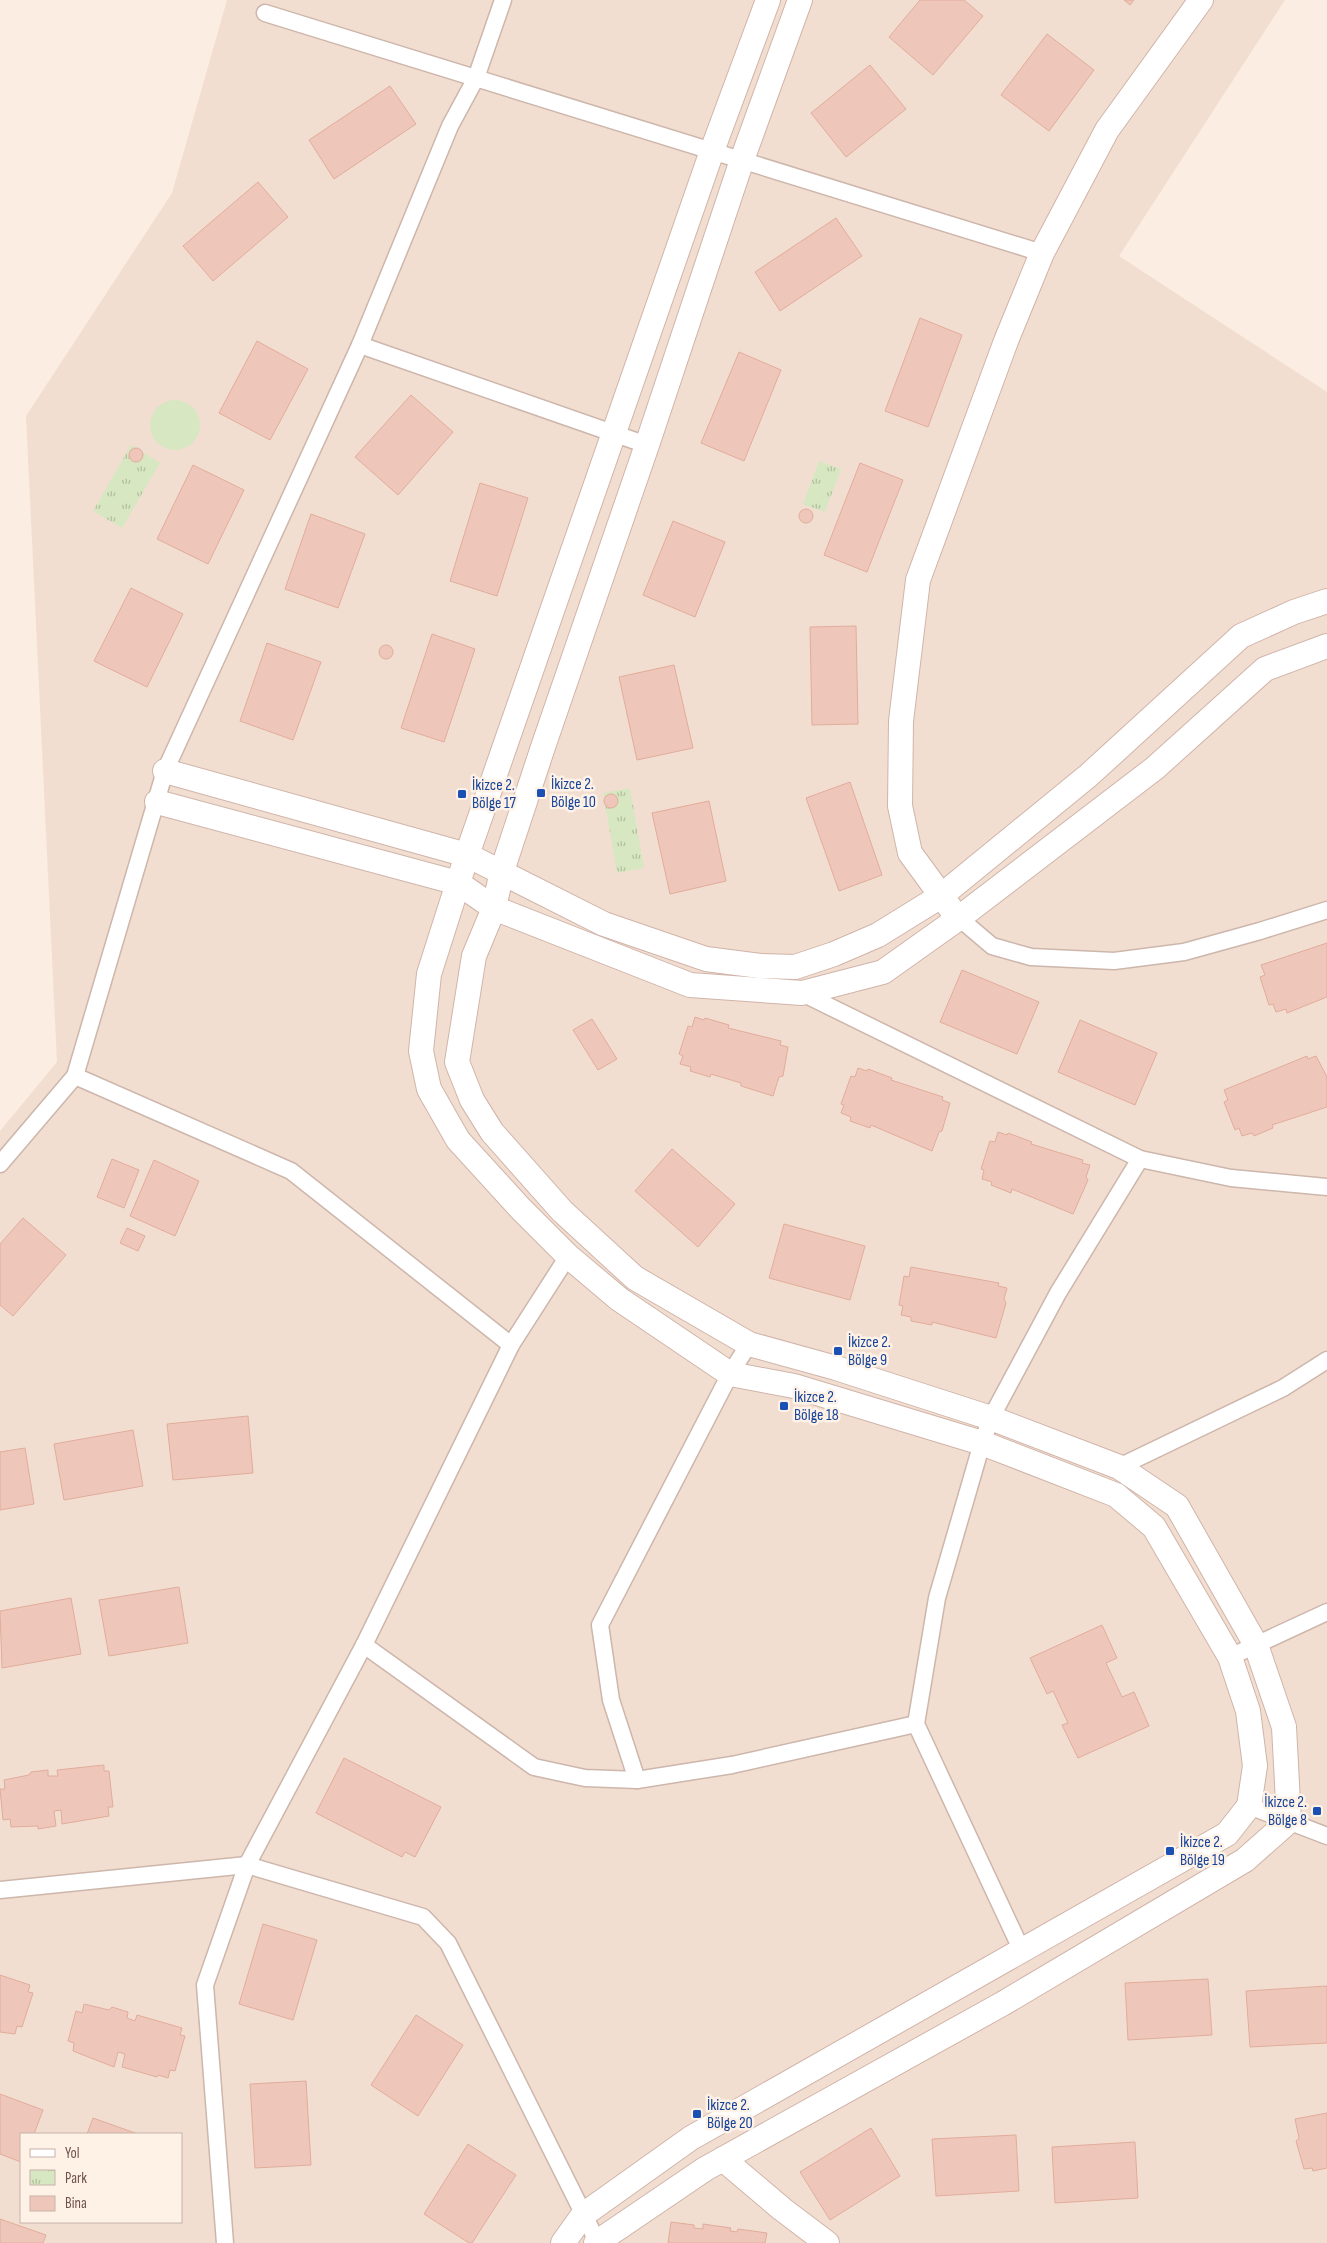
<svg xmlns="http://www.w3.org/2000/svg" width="1327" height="2243" viewBox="0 0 1327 2243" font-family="'Sofia Sans Condensed',sans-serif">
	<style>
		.residential { fill: #f2ded0; fill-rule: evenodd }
		.park { fill: url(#park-tufts) }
		.pitch { fill: #d6e7c1 }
		.building { fill: #efc7ba; stroke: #e1ac9b }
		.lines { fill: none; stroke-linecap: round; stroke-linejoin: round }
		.street-casing { stroke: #cdb6ab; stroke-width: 19 }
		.secondary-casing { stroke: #d0b4a9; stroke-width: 26 }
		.street { stroke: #fff; stroke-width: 16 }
		.secondary { stroke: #fff; stroke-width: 24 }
		.transit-dot { fill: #1a4fb4; stroke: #fef2e7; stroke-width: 2 }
		.labels { text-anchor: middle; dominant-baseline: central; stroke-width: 5; stroke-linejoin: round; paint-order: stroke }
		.transit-label { font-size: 16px; fill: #164399; stroke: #fef2e7; text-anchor: start }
	</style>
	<defs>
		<pattern id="park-tufts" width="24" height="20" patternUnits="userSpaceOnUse" patternTransform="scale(1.25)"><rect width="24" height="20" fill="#d6e7c1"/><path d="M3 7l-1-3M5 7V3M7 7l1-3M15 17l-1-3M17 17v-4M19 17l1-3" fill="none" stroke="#b2be9f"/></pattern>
	</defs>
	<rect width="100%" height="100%" fill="#fbede1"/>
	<!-- residential -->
	<path class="residential" d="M227,0h1058l-166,256 208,136v1851h-1327v-1112l57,-69 -31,-646 146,-223zM21,2134h160v88h-160z"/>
	<!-- park -->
	<g class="park">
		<polygon points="131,445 160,463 122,528 93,511"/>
		<polygon points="819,461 841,469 825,512 803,504"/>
		<polygon points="630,788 644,868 617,873 603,793"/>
	</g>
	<!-- pitch -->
	<circle class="pitch" cx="175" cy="425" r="25"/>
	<!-- building -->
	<g class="building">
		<polygon points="920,0 964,0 983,16 933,75 889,37"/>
		<polygon points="1124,0 1134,0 1130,5"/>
		<polygon points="1047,34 1094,70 1049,131 1001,95"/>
		<polygon points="870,65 906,109 846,157 811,113"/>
		<polygon points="390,86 416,124 334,179 309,140"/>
		<polygon points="258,182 288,217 213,281 183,246"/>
		<polygon points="836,218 862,256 780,311 755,272"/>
		<polygon points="920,318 962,335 928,427 885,411"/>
		<polygon points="257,341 308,369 270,440 219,413"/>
		<polygon points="739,352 781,370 744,461 701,443"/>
		<polygon points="411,395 453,432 398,495 355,457"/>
		<circle cx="136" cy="455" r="7"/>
		<polygon points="860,463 903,480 867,572 824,555"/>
		<polygon points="193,465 244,490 208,564 157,539"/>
		<polygon points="480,483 528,498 497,596 450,581"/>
		<circle cx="806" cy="516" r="7"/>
		<polygon points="311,514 365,534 338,608 285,589"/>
		<polygon points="673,521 725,542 695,617 643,595"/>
		<polygon points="131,588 183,614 147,687 94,661"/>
		<polygon points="856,626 858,724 812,725 810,627"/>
		<polygon points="432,634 475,649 444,742 401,728"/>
		<polygon points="267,643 321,662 293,740 240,721"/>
		<circle cx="386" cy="652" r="7"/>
		<polygon points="674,665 693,748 637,760 619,677"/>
		<polygon points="850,782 882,875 839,891 806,798"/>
		<circle cx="611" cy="801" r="7"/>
		<polygon points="709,801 726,881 670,894 652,813"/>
		<polygon points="1327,943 1327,997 1287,1013 1286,1009 1276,1012 1273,1004 1269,1005 1260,977 1265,975 1261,965"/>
		<polygon points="962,970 1039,1002 1017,1054 940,1022"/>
		<polygon points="695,1017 704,1020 705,1018 729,1025 728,1028 781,1041 780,1045 788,1047 783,1076 779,1077 773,1096 741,1086 741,1083 711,1074 710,1077 690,1071 691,1067 680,1064 683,1056 679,1054 688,1026 692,1027"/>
		<polygon points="592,1019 617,1059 598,1070 573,1030"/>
		<polygon points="1080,1020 1157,1053 1135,1105 1058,1072"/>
		<polygon points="1307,1056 1308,1059 1316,1056 1327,1077 1327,1107 1272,1125 1273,1128 1254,1136 1252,1133 1242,1136 1239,1128 1235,1130 1224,1102 1228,1100 1224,1090"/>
		<polygon points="858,1068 867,1071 868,1069 892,1078 891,1080 943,1097 942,1100 950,1103 942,1131 939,1132 932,1151 871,1125 870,1128 850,1121 851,1117 841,1113 844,1105 841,1104 851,1076 855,1077"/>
		<polygon points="998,1132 1007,1135 1008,1133 1032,1142 1031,1144 1083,1160 1082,1163 1090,1165 1086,1177 1088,1180 1073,1214 1012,1189 1011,1193 991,1185 992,1182 982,1179 984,1170 981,1169 990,1141 995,1142"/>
		<polygon points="672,1149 735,1204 698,1247 635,1191"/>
		<polygon points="112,1159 139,1170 124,1208 97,1197"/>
		<polygon points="154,1160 199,1181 175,1236 130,1216"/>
		<polygon points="23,1218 66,1255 13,1316 0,1305 0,1244"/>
		<polygon points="784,1224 865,1246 850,1300 769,1278"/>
		<polygon points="127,1228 145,1236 138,1251 120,1243"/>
		<polygon points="911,1267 999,1283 998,1286 1007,1288 1004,1299 1006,1303 996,1338 932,1322 932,1325 911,1321 911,1317 901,1315 903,1306 899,1305 904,1276 909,1277"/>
		<polygon points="248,1416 253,1473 173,1480 167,1424"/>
		<polygon points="133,1430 143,1486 64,1500 54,1444"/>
		<polygon points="25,1448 34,1504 0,1510 0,1452"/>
		<polygon points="179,1587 188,1643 109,1656 99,1600"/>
		<polygon points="71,1598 81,1654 2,1668 0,1611"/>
		<polygon points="1102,1625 1117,1658 1106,1663 1122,1697 1134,1692 1149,1726 1078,1758 1062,1725 1068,1723 1053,1691 1047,1694 1030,1658"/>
		<polygon points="344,1758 441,1807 415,1857 405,1852 402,1857 316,1813"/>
		<polygon points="104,1765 104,1771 109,1771 113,1807 108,1807 109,1816 62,1824 61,1810 54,1811 56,1826 38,1829 38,1826 11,1827 10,1819 3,1820 0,1789 5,1789 4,1780 29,1775 31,1772 48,1770 48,1776 58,1776 57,1770"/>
		<polygon points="263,1924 317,1940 293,2020 239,2004"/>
		<polygon points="0,1975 30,1985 28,1992 33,1993 22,2027 17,2026 15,2034 0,2032"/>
		<polygon points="1208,1979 1212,2035 1128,2040 1125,1983"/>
		<polygon points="1327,1986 1327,2043 1250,2047 1246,1991"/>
		<polygon points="84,2004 109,2010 112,2007 128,2012 127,2018 135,2021 137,2015 182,2028 180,2035 185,2036 175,2071 170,2070 168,2078 158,2075 157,2077 122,2067 125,2054 118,2052 114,2067 73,2051 74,2043 68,2041 76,2011 82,2013"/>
		<polygon points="416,2015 463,2045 418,2116 371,2085"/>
		<polygon points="306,2081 311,2165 255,2168 250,2084"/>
		<polygon points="0,2094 43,2110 34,2134 21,2134 21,2162 0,2154"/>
		<polygon points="1327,2113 1327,2168 1313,2171 1312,2168 1304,2169 1296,2141 1299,2138 1295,2119"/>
		<polygon points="93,2118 138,2134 87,2134"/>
		<polygon points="871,2128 900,2176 830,2220 800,2172"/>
		<polygon points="1016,2135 1019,2191 936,2196 932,2139"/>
		<polygon points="1135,2142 1138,2198 1055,2203 1052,2147"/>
		<polygon points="468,2144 516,2175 472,2243 469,2243 424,2214"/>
		<polygon points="0,2219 46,2235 43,2243 0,2243"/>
		<polygon points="671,2222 694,2225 694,2228 703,2229 703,2224 731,2228 730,2231 737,2232 738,2229 767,2233 765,2243 668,2243"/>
	</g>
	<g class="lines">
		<!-- street casing -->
		<g class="street-casing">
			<g id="street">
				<polyline points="265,13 1042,253"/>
				<polyline points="360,345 647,445"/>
				<polyline points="959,918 992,946 1031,957 1114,961 1184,952 1260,931 1327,910"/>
				<polyline points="802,993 1140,1159 1231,1178 1327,1187"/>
				<polyline points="75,1076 291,1171 511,1345"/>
				<polyline points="0,1164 75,1076 165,771 360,345 450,126 476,78 503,0"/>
				<polyline points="1119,1467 1283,1388 1327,1360"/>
				<polyline points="364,1645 534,1767 585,1778 637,1780 732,1765 916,1724"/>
				<polyline points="1230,1657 1327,1612"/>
				<polyline points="637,1780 611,1700 600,1625 730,1374 749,1344"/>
				<polyline points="1249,1806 1327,1836"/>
				<polyline points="0,1890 247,1865 423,1917 448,1943 597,2241"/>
				<polyline points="1022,1951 916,1724 937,1598 982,1443 991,1418 1058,1293 1140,1159"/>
				<polyline points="225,2243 205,1985 247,1865 364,1645 511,1345 568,1256"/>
			</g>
		</g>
		<!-- secondary casing -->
		<g class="secondary-casing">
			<g id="secondary">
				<polyline points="165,771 467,855 604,924 706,959 760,966 795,967 834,954 878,935 941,896 1089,775 1241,636 1294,612 1327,601"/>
				<polyline points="157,802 458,883 494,908 690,985 802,993 883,972 959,918 1155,768 1265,669 1327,646"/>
				<polyline points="951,909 910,853 900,806 901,721 918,580 1006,341 1042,253 1107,130 1201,0"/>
				<polyline points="723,2159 782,2209 827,2243"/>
				<polyline points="563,2243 583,2215 691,2138 1227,1834 1249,1806 1255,1766 1248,1711 1230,1657 1154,1527 1116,1495 982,1443 794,1386 730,1374 619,1299 568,1256 520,1208 458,1140 429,1089 421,1051 429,974 467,855 712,151 768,0"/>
				<polyline points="596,2243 705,2169 1002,2004 1245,1860 1289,1821 1284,1727 1256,1645 1177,1506 1119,1467 991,1418 836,1368 749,1344 635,1278 562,1211 492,1132 472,1100 457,1062 474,956 494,908 502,871 543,747 647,445 742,160 800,0"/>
			</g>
		</g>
		<!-- street -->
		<use href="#street" class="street"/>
		<!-- secondary -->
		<use href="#secondary" class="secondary"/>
	</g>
	<!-- markers -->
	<g class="transit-dot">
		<rect x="536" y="788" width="10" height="10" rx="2.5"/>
		<rect x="457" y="789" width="10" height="10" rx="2.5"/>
		<rect x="833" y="1346" width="10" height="10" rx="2.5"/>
		<rect x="779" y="1401" width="10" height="10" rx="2.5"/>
		<rect x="1312" y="1806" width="10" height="10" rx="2.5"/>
		<rect x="1165" y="1846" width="10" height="10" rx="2.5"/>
		<rect x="692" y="2109" width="10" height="10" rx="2.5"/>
	</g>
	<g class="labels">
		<!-- transit labels -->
		<g class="transit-label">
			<text x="551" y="784">İkizce 2.<tspan x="551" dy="18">Bölge 10</tspan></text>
			<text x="472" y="785">İkizce 2.<tspan x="472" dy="18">Bölge 17</tspan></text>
			<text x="848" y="1342">İkizce 2.<tspan x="848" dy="18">Bölge 9</tspan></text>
			<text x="794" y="1397">İkizce 2.<tspan x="794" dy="18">Bölge 18</tspan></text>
			<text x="1307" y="1802" text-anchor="end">İkizce 2.<tspan x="1307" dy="18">Bölge 8</tspan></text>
			<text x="1180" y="1842">İkizce 2.<tspan x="1180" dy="18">Bölge 19</tspan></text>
			<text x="707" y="2105">İkizce 2.<tspan x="707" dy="18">Bölge 20</tspan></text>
		</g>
	</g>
	<!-- legend -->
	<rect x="20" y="2133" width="162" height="90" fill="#fef2e7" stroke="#c6b2a8"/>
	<rect x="30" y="2149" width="25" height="8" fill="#ffffff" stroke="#c6b2a8"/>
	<text x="65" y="2158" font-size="15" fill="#715249">Yol</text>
	<rect x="30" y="2170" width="25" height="15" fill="url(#park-tufts)" stroke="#c6b2a8"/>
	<text x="65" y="2183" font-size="15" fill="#715249">Park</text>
	<rect x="30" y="2196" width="25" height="15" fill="#efc7ba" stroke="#c6b2a8"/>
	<text x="65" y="2208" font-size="15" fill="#715249">Bina</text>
</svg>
